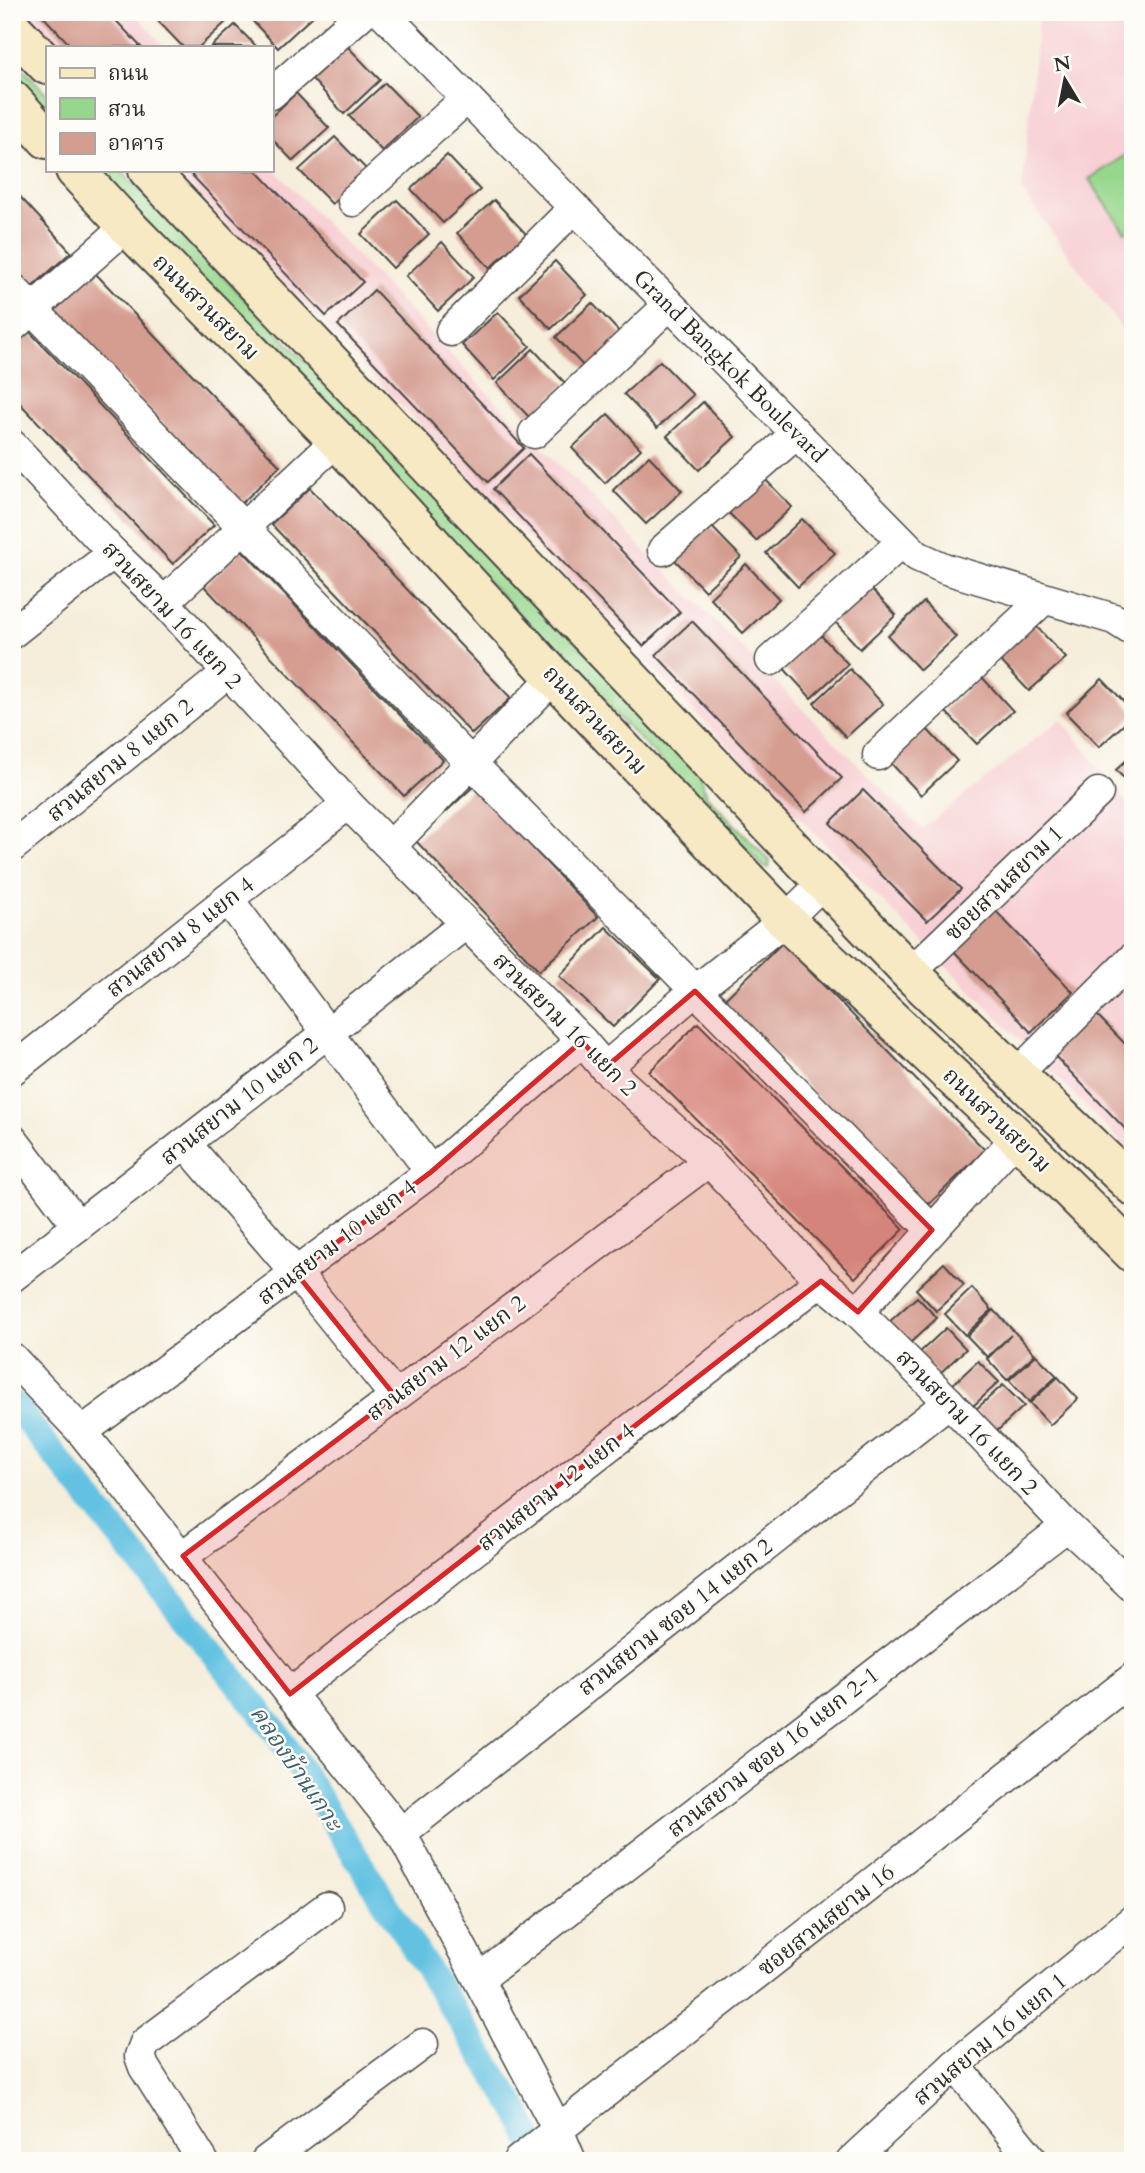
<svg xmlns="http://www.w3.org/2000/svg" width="1145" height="2173" viewBox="0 0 1145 2173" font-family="Cardo,'Noto Serif Thai',serif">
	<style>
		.built { fill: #f7cfd4 }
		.green { fill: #97d78d; stroke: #61815c; stroke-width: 2 }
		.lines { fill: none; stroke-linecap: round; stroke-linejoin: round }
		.canal { stroke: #64c2e2; stroke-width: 26 }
		.building { fill: #d59c90 }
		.street-casing { stroke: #494845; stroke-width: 33 }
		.secondary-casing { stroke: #494845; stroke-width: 42 }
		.street { stroke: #fff; stroke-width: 30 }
		.secondary { stroke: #f6e9c3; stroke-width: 38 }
		.marked { fill: #d62828; fill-opacity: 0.2; stroke: #d62828; stroke-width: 5; stroke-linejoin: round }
		.labels { text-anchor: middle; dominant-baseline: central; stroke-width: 5; stroke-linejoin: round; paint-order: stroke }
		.street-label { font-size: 23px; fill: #2b2b2b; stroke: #fdfcf7 }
		.water-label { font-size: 24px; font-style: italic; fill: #3f606b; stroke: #fdfcf7 }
	</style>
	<rect width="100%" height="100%" fill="#fdfcf7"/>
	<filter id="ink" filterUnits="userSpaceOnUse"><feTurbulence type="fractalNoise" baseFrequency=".0143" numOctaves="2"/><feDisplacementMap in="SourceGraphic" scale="14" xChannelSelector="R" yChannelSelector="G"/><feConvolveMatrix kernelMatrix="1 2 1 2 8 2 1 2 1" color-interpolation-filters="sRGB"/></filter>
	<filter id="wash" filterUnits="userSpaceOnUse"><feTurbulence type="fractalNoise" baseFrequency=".00686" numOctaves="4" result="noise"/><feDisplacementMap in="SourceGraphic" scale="28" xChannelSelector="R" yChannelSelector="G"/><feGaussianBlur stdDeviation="1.57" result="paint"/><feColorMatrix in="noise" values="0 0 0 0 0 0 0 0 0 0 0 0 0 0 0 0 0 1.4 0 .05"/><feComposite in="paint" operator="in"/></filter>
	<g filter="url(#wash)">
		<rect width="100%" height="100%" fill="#f6eedb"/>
		<!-- built -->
		<g class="built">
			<polygon points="24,12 134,12 164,47 57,47"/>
			<polygon points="1039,12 1133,12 1133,344 1022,191"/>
			<polygon points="271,166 477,382 922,829 1061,719 1133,811 1133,1154 727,745 175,170 271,170"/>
		</g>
		<!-- green -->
		<g class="green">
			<polygon points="12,58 47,94 47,122 12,86"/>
			<polygon points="1133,150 1133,227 1125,232 1089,179"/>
			<polygon points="94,170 120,170 695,764 707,796 770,861 769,868 764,867 590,688"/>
		</g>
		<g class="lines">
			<!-- canal -->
			<polyline class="canal" points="12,1402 278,1734 520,2115 540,2161"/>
		</g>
		<g id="blocks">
			<!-- building -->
			<g class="building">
				<polygon points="39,12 108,12 141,47 72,47"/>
				<polygon points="167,12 218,12 227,21 199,47 183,47 158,21"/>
				<polygon points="248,12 312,12 314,15 278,48 246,14"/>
				<polygon points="235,25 257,47 211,47"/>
				<polygon points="347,46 380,80 344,114 312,79"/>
				<polygon points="385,83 418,117 382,151 349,116"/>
				<polygon points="296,93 329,128 293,161 271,138 271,117"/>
				<polygon points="335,137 368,171 332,204 299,170"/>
				<polygon points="447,155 480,190 443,223 411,189"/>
				<polygon points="187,170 256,170 363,282 326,316"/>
				<polygon points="12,188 71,252 30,289 12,270"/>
				<polygon points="397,200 429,234 393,268 361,234"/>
				<polygon points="494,200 526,234 490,268 457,233"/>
				<polygon points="442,242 474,277 438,311 406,276"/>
				<polygon points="555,261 587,295 551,329 519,295"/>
				<polygon points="93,271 280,466 240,505 53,309"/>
				<polygon points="374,290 524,448 488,482 338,325"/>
				<polygon points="592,303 624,337 588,371 556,337"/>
				<polygon points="498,312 530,346 494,380 462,345"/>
				<polygon points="27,329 214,525 173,564 12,395 12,343"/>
				<polygon points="533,349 566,384 530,418 497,383"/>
				<polygon points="660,361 693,395 657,428 624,394"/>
				<polygon points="703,402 735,437 699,470 667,436"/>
				<polygon points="608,414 641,449 605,483 572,448"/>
				<polygon points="529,454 680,612 643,646 493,489"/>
				<polygon points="649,456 682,491 646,524 613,490"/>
				<polygon points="759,473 792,507 756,541 723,507"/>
				<polygon points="310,488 511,698 472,734 271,524"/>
				<polygon points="802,519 835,553 798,587 766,553"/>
				<polygon points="708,523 741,557 705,591 672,557"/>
				<polygon points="242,550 443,760 404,796 204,586"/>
				<polygon points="746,564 779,599 743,633 710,598"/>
				<polygon points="863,580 896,615 860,649 828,614"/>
				<polygon points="924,602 956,637 920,670 888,636"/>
				<polygon points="692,621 842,778 806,812 656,655"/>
				<polygon points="1033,623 1066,658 1029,691 997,657"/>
				<polygon points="815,629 848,664 811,698 779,663"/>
				<polygon points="850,669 883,704 846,737 814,703"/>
				<polygon points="981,676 1013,711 977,744 944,710"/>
				<polygon points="1102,679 1133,711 1133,716 1099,747 1066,713"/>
				<polygon points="924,726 957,761 921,795 888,760"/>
				<polygon points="1133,754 1133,788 1116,770"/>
				<polygon points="474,786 598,917 539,971 415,840"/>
				<polygon points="863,790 961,889 927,921 830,823"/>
				<polygon points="992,907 1073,992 1031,1032 950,947"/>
				<polygon points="606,927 660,979 613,1027 559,976"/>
				<polygon points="782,943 985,1150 925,1208 723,1001"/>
				<polygon points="1095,1013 1133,1052 1133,1137 1052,1053"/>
				<polygon points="698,1023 904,1229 855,1278 649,1072"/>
				<polygon points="944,1263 964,1285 936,1311 916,1289"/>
				<polygon points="972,1288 992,1310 965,1335 945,1314"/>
				<polygon points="917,1297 937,1318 909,1344 889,1322"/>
				<polygon points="994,1310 1035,1354 1007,1380 987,1359 1011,1335 987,1357 967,1336"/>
				<polygon points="946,1328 966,1349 938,1375 918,1354"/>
				<polygon points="1036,1355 1057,1376 1029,1402 1009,1380"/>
				<polygon points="978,1361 999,1382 971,1408 951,1386"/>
				<polygon points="1058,1377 1078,1399 1050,1425 1030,1403"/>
				<polygon points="1003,1385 1024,1406 996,1432 975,1410"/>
			</g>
		</g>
	</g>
	<g filter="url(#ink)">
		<use href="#blocks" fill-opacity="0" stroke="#494845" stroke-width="2"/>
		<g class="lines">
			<!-- street casing -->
			<g class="street-casing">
				<g id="street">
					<polyline points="382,12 917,556 946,569 1114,619 1133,631"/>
					<polyline points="271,94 364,12"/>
					<polyline points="353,201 467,98"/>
					<polyline points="12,288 471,763 932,1230"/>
					<polyline points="12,327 127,226"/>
					<polyline points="451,331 574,208"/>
					<polyline points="534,433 669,305"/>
					<polyline points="12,445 113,553 164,602 348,804 582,1041 605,1068 709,1161 821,1281 858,1312 949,1402 1067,1526 1133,1587"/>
					<polyline points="663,550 796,434"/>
					<polyline points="164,602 337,440"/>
					<polyline points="12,633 113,553"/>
					<polyline points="771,660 902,542"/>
					<polyline points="878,755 1044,599"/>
					<polyline points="391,846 554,677"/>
					<polyline points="12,847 227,673"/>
					<polyline points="228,899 431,1172"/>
					<polyline points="910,973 1098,793"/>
					<polyline points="605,1068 695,991 785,920 824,882"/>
					<polyline points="12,1070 348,804"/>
					<polyline points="1016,1075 1133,958"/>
					<polyline points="12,1139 78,1226"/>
					<polyline points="185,1143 296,1273 395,1396"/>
					<polyline points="12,1277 326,1034 465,924"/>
					<polyline points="858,1312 1017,1137"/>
					<polyline points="12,1358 82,1432 401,1833 558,2130 571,2161"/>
					<polyline points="82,1432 431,1172 582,1041"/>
					<polyline points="183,1556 709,1161"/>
					<polyline points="290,1694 821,1281"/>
					<polyline points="401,1833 949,1402"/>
					<polyline points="479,1979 1067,1526"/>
					<polyline points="955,2065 1033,2161"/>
					<polyline points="203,2161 144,2067 140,2056 145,2043 327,1907"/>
					<polyline points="266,2161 423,2044"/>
					<polyline points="518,2161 1133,1678"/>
					<polyline points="851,2161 955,2065 1133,1920"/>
				</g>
			</g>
			<!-- secondary casing -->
			<g class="secondary-casing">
				<g id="secondary">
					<polyline points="12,28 47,65"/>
					<polyline points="12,100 47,139"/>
					<polyline points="75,170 127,226 337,440 554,677 785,920 1017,1137 1133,1253"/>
					<polyline points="148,170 910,973 1133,1186"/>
				</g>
			</g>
			<!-- street -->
			<use href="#street" class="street"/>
			<!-- secondary -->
			<use href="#secondary" class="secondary"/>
		</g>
	</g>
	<!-- marked area -->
	<path class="marked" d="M695,991l237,239 -74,82 -37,-31 -531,413 -107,-138 212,-160 -99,-123 135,-101 151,-131 23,27z"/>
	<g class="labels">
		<!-- street labels -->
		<g class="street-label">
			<text transform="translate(206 307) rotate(45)">ถนนสวนสยาม</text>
			<text transform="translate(730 366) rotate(45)">Grand Bangkok Boulevard</text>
			<text transform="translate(172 615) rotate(47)">สวนสยาม 16 แยก 2</text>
			<text transform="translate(595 720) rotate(47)">ถนนสวนสยาม</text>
			<text transform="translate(120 760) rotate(-39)">สวนสยาม 8 แยก 2</text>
			<text transform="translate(1004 883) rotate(-44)">ซอยสวนสยาม 1</text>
			<text transform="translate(180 937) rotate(-38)">สวนสยาม 8 แยก 4</text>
			<text transform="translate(565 1024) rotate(45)">สวนสยาม 16 แยก 2</text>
			<text transform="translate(239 1101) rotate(-38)">สวนสยาม 10 แยก 2</text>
			<text transform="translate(997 1120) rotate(44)">ถนนสวนสยาม</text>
			<text transform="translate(337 1242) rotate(-37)">สวนสยาม 10 แยก 4</text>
			<text transform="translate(446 1358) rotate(-37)">สวนสยาม 12 แยก 2</text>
			<text transform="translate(967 1422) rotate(46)">สวนสยาม 16 แยก 2</text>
			<text transform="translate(556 1487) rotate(-38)">สวนสยาม 12 แยก 4</text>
			<text transform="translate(675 1617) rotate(-38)">สวนสยาม ซอย 14 แยก 2</text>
			<text transform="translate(773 1752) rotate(-38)">สวนสยาม ซอย 16 แยก 2-1</text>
			<text transform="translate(826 1920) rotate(-38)">ซอยสวนสยาม 16</text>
			<text transform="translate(990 2039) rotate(-40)">สวนสยาม 16 แยก 1</text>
		</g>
		<!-- water labels -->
		<g class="water-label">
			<text transform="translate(296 1768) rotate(56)">คลองบ้านเกาะ</text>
		</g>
	</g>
	<!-- margin -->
	<rect width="1145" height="2173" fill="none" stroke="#fdfcf7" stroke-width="42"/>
	<!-- legend -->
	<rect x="46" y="46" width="228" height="126" fill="#fdfcf7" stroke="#a9a8a5" stroke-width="2"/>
	<rect x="60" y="68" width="35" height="10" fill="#f6e9c3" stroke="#a9a8a5" stroke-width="2"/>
	<text x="108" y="80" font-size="21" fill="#2b2b2b">ถนน</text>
	<rect x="60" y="98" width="35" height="21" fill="#97d78d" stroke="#a9a8a5" stroke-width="2"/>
	<text x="108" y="116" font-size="21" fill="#2b2b2b">สวน</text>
	<rect x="60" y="133" width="35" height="21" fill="#d59c90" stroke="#a9a8a5" stroke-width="2"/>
	<text x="108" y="150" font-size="21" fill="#2b2b2b">อาคาร</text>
	<!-- north arrow -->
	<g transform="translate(1065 80) rotate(350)" stroke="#fdfcf7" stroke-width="5" paint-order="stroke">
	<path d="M0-5L12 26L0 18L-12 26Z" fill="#2b2b2b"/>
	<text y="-10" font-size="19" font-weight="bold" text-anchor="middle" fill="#2b2b2b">N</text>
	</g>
</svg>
